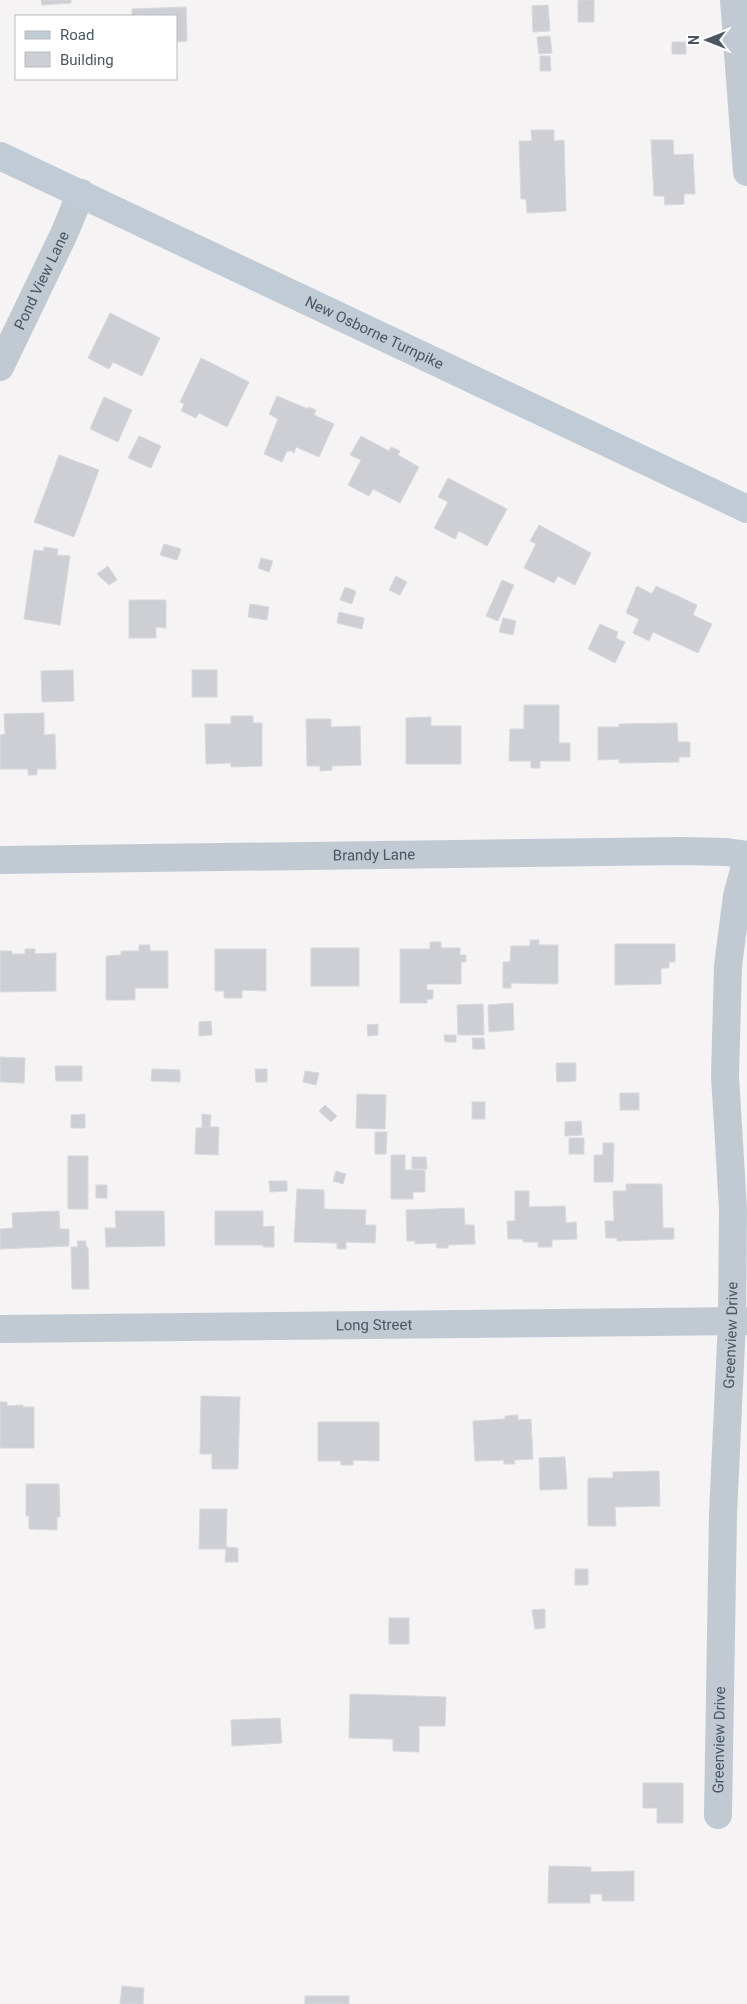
<svg xmlns="http://www.w3.org/2000/svg" width="747" height="2004" viewBox="0 0 747 2004" font-family="Roboto,sans-serif">
	<style>
		.building { fill: #cdcfd5; stroke: #d7d9de }
		.lines { fill: none; stroke-linecap: round; stroke-linejoin: round }
		.street { stroke: #c1cad2; stroke-width: 28 }
		.secondary { stroke: #c1cbd6; stroke-width: 28 }
		.labels { text-anchor: middle; dominant-baseline: central; stroke-width: 4; stroke-linejoin: round; paint-order: stroke }
		.street-label { font-size: 15px; fill: #4a5661; stroke: #fff }
	</style>
	<rect width="100%" height="100%" fill="#f5f3f3"/>
	<!-- building -->
	<g class="building">
		<polygon points="41,0 71,0 71,3 42,5"/>
		<rect x="578" y="0" width="16" height="22"/>
		<polygon points="548,5 550,31 533,32 532,6"/>
		<polygon points="186,7 187,41 176,42 176,16 132,16 132,9"/>
		<polygon points="550,36 552,53 539,54 537,37"/>
		<rect x="672" y="42" width="14" height="12"/>
		<polygon points="540,56 550,56 551,71 540,71"/>
		<polygon points="531,130 554,130 554,141 564,140 566,211 527,213 526,199 521,199 519,141 532,141"/>
		<polygon points="651,140 673,140 674,155 693,154 695,194 684,194 684,204 665,205 664,196 654,196"/>
		<polygon points="110,313 160,338 142,376 113,362 109,369 88,358"/>
		<polygon points="201,358 249,382 227,427 199,413 196,418 181,411 184,404 180,402"/>
		<polygon points="277,396 308,409 308,407 316,410 314,415 334,424 319,457 296,447 294,453 290,450 289,452 287,451 282,462 264,454 278,419 269,414"/>
		<polygon points="104,397 132,410 118,442 90,429"/>
		<polygon points="139,436 161,446 151,468 128,458"/>
		<polygon points="361,436 389,451 391,447 400,451 398,455 419,467 400,503 373,489 369,496 348,485 361,460 350,455"/>
		<polygon points="59,455 99,470 74,537 34,522"/>
		<polygon points="448,478 507,509 487,546 459,531 455,539 434,528 448,502 438,497"/>
		<polygon points="539,525 591,553 575,585 558,576 554,583 524,568 536,544 530,541"/>
		<polygon points="164,544 181,549 177,560 160,555"/>
		<polygon points="44,547 58,549 57,555 70,556 60,625 24,619 34,550 44,551"/>
		<polygon points="261,558 273,561 269,572 258,568"/>
		<polygon points="108,566 117,580 109,585 97,574"/>
		<polygon points="396,576 407,582 400,595 389,590"/>
		<polygon points="502,580 514,585 498,621 486,616"/>
		<polygon points="637,586 652,594 656,586 697,605 693,615 712,624 698,653 653,632 649,641 633,633 639,619 626,613"/>
		<polygon points="345,587 356,591 352,604 340,600"/>
		<polygon points="129,600 166,600 166,628 156,627 156,638 129,638"/>
		<polygon points="250,604 269,607 267,620 248,617"/>
		<polygon points="339,612 364,618 362,629 337,623"/>
		<polygon points="503,618 516,621 513,635 499,632"/>
		<polygon points="600,624 618,632 616,638 625,642 615,663 588,649"/>
		<polygon points="73,670 74,701 42,702 41,671"/>
		<rect x="192" y="670" width="25" height="27"/>
		<polygon points="524,705 559,705 559,743 570,743 570,761 540,761 540,768 531,768 531,761 509,761 510,729 524,729"/>
		<polygon points="44,713 44,735 55,734 56,769 37,769 37,775 28,775 28,769 0,769 0,735 5,734 4,714"/>
		<polygon points="231,716 253,716 253,723 262,723 262,766 231,767 231,763 206,764 205,724 231,724"/>
		<polygon points="431,717 431,726 461,726 461,764 406,764 406,718"/>
		<polygon points="306,719 331,719 331,727 360,726 361,765 332,766 332,770 320,771 320,766 307,766"/>
		<polygon points="677,723 678,742 690,742 690,757 679,757 679,762 619,763 619,759 598,760 598,727 619,727 619,724"/>
		<polygon points="530,940 539,940 539,945 558,945 558,984 511,983 511,988 503,988 503,962 510,962 511,946 530,946"/>
		<polygon points="430,942 441,942 441,948 460,948 460,955 466,955 466,962 461,962 461,984 427,984 427,990 433,990 433,999 427,999 427,1003 400,1003 400,949 430,949"/>
		<polygon points="615,944 675,944 675,962 669,962 669,968 661,968 661,984 615,985"/>
		<polygon points="139,945 150,945 150,951 168,951 168,988 135,988 135,1000 106,1000 106,956 121,955 121,951 139,951"/>
		<rect x="311" y="948" width="48" height="38"/>
		<polygon points="25,949 35,949 35,954 56,953 56,991 0,992 0,951 12,951 12,954 25,954"/>
		<polygon points="215,949 266,949 266,991 242,990 242,998 224,998 224,991 215,991"/>
		<polygon points="513,1003 514,1030 489,1032 488,1005"/>
		<polygon points="483,1004 484,1035 458,1035 457,1005"/>
		<polygon points="211,1021 212,1035 199,1036 199,1022"/>
		<polygon points="378,1024 378,1035 368,1036 367,1025"/>
		<polygon points="444,1035 456,1035 456,1042 445,1042"/>
		<polygon points="472,1038 484,1038 485,1049 473,1049"/>
		<polygon points="0,1057 25,1058 24,1083 0,1082"/>
		<polygon points="556,1063 576,1063 576,1081 557,1082"/>
		<polygon points="55,1066 82,1066 82,1081 56,1081"/>
		<polygon points="152,1069 180,1070 180,1082 151,1081"/>
		<polygon points="255,1069 267,1069 267,1082 256,1082"/>
		<polygon points="305,1071 319,1073 316,1085 303,1082"/>
		<rect x="620" y="1093" width="19" height="17"/>
		<polygon points="357,1094 386,1095 385,1129 356,1128"/>
		<rect x="472" y="1102" width="13" height="17"/>
		<polygon points="325,1105 337,1116 331,1122 319,1111"/>
		<polygon points="85,1114 85,1128 71,1128 71,1115"/>
		<polygon points="202,1114 211,1115 210,1127 219,1127 218,1155 195,1154 196,1128 202,1128"/>
		<polygon points="581,1121 582,1135 565,1136 565,1122"/>
		<polygon points="375,1132 387,1132 386,1154 375,1154"/>
		<rect x="569" y="1138" width="15" height="16"/>
		<polygon points="603,1143 614,1143 613,1182 594,1182 594,1155 603,1155"/>
		<polygon points="391,1155 405,1155 405,1170 425,1170 425,1192 413,1192 413,1199 391,1199"/>
		<rect x="68" y="1156" width="20" height="53"/>
		<polygon points="412,1157 426,1157 427,1169 412,1169"/>
		<polygon points="336,1171 346,1174 343,1184 333,1181"/>
		<polygon points="269,1181 287,1181 287,1191 270,1192"/>
		<polygon points="626,1184 662,1184 663,1228 674,1228 674,1239 617,1241 617,1238 606,1238 605,1221 614,1221 613,1191 626,1191"/>
		<rect x="96" y="1185" width="11" height="13"/>
		<polygon points="297,1189 324,1190 324,1209 366,1210 365,1225 376,1225 375,1243 346,1242 346,1249 337,1249 337,1243 294,1242"/>
		<polygon points="515,1191 529,1191 529,1207 565,1206 566,1223 576,1222 577,1239 552,1240 552,1247 538,1247 538,1242 523,1242 523,1239 508,1239 507,1221 515,1221"/>
		<polygon points="464,1208 465,1225 474,1225 475,1244 448,1245 448,1248 437,1248 436,1243 415,1244 415,1241 407,1241 406,1210"/>
		<polygon points="59,1211 60,1229 69,1229 69,1246 0,1249 0,1229 13,1228 12,1213"/>
		<polygon points="115,1211 164,1211 165,1246 106,1247 105,1228 116,1228"/>
		<polygon points="215,1211 263,1211 263,1227 274,1226 274,1247 263,1247 263,1245 215,1245"/>
		<polygon points="77,1241 86,1241 86,1247 88,1247 89,1289 72,1289 71,1247 78,1247"/>
		<polygon points="201,1396 240,1397 238,1469 212,1469 212,1454 200,1454"/>
		<polygon points="0,1402 7,1402 7,1406 23,1405 23,1407 34,1407 34,1448 0,1448"/>
		<polygon points="518,1415 518,1420 531,1419 533,1459 514,1460 515,1464 504,1464 504,1460 475,1461 473,1421 505,1419 505,1416"/>
		<polygon points="318,1422 379,1422 379,1461 353,1460 353,1465 341,1465 341,1461 318,1461"/>
		<polygon points="565,1457 567,1489 540,1490 539,1458"/>
		<polygon points="659,1471 660,1506 615,1507 616,1526 588,1526 588,1478 613,1478 613,1472"/>
		<polygon points="26,1484 59,1484 60,1517 57,1517 57,1530 29,1529 29,1516 26,1516"/>
		<polygon points="200,1509 227,1509 226,1547 238,1548 238,1562 225,1562 226,1549 199,1549"/>
		<rect x="575" y="1569" width="13" height="16"/>
		<polygon points="545,1609 545,1628 535,1629 532,1610"/>
		<rect x="389" y="1618" width="20" height="26"/>
		<polygon points="350,1694 446,1697 445,1726 419,1726 419,1752 393,1751 393,1739 349,1738"/>
		<polygon points="280,1718 282,1743 232,1746 231,1720"/>
		<polygon points="643,1783 683,1783 683,1823 657,1823 657,1808 643,1808"/>
		<polygon points="549,1866 591,1867 591,1872 634,1871 634,1901 602,1901 602,1894 590,1894 590,1903 548,1903"/>
		<polygon points="122,1986 144,1988 143,2004 120,2004"/>
		<rect x="305" y="1996" width="44" height="8"/>
	</g>
	<g class="lines">
		<!-- street -->
		<g class="street">
			<polyline points="734,0 747,172"/>
			<path id="s1" d="M0,367l64,-133 17,-41"/>
			<path id="s2" d="M0,860l680,-9 46,1 21,3"/>
			<path id="s3" d="M0,1329l747,-8"/>
			<path id="s4" d="M718,1815l5,-301 9,-193 1,-112 -8,-133 3,-110 9,-70 10,-37"/>
		</g>
		<!-- secondary -->
		<path class="secondary" id="s5" d="M0,156l747,353"/>
	</g>
	<g class="labels">
		<!-- street labels -->
		<g class="street-label">
			<text stroke="none"><textPath href="#s1" startOffset="96">Pond View Lane</textPath></text>
			<text stroke="none"><textPath href="#s5" startOffset="414">New Osborne Turnpike</textPath></text>
			<text stroke="none"><textPath href="#s2" startOffset="374">Brandy Lane</textPath></text>
			<text stroke="none"><textPath href="#s3" startOffset="374">Long Street</textPath></text>
			<text stroke="none"><textPath href="#s4" startOffset="480">Greenview Drive</textPath></text>
			<text stroke="none"><textPath href="#s4" startOffset="75">Greenview Drive</textPath></text>
		</g>
	</g>
	<!-- legend -->
	<rect x="15" y="15" width="162" height="65" fill="#ffffff" stroke="#b7bbc0"/>
	<rect x="25" y="31" width="25" height="8" fill="#c1cbd6" stroke="#b7bbc0"/>
	<text x="60" y="40" font-size="15" fill="#4a5661">Road</text>
	<rect x="25" y="52" width="25" height="15" fill="#cdcfd5" stroke="#b7bbc0"/>
	<text x="60" y="65" font-size="15" fill="#4a5661">Building</text>
	<!-- north arrow -->
	<g transform="translate(707 40) rotate(270)" stroke="#ffffff" stroke-width="4" paint-order="stroke">
	<path d="M0-4L9 19L0 12L-9 19Z" fill="#4a5661"/>
	<text y="-8" font-size="14" font-weight="bold" text-anchor="middle" fill="#4a5661">N</text>
	</g>
</svg>
